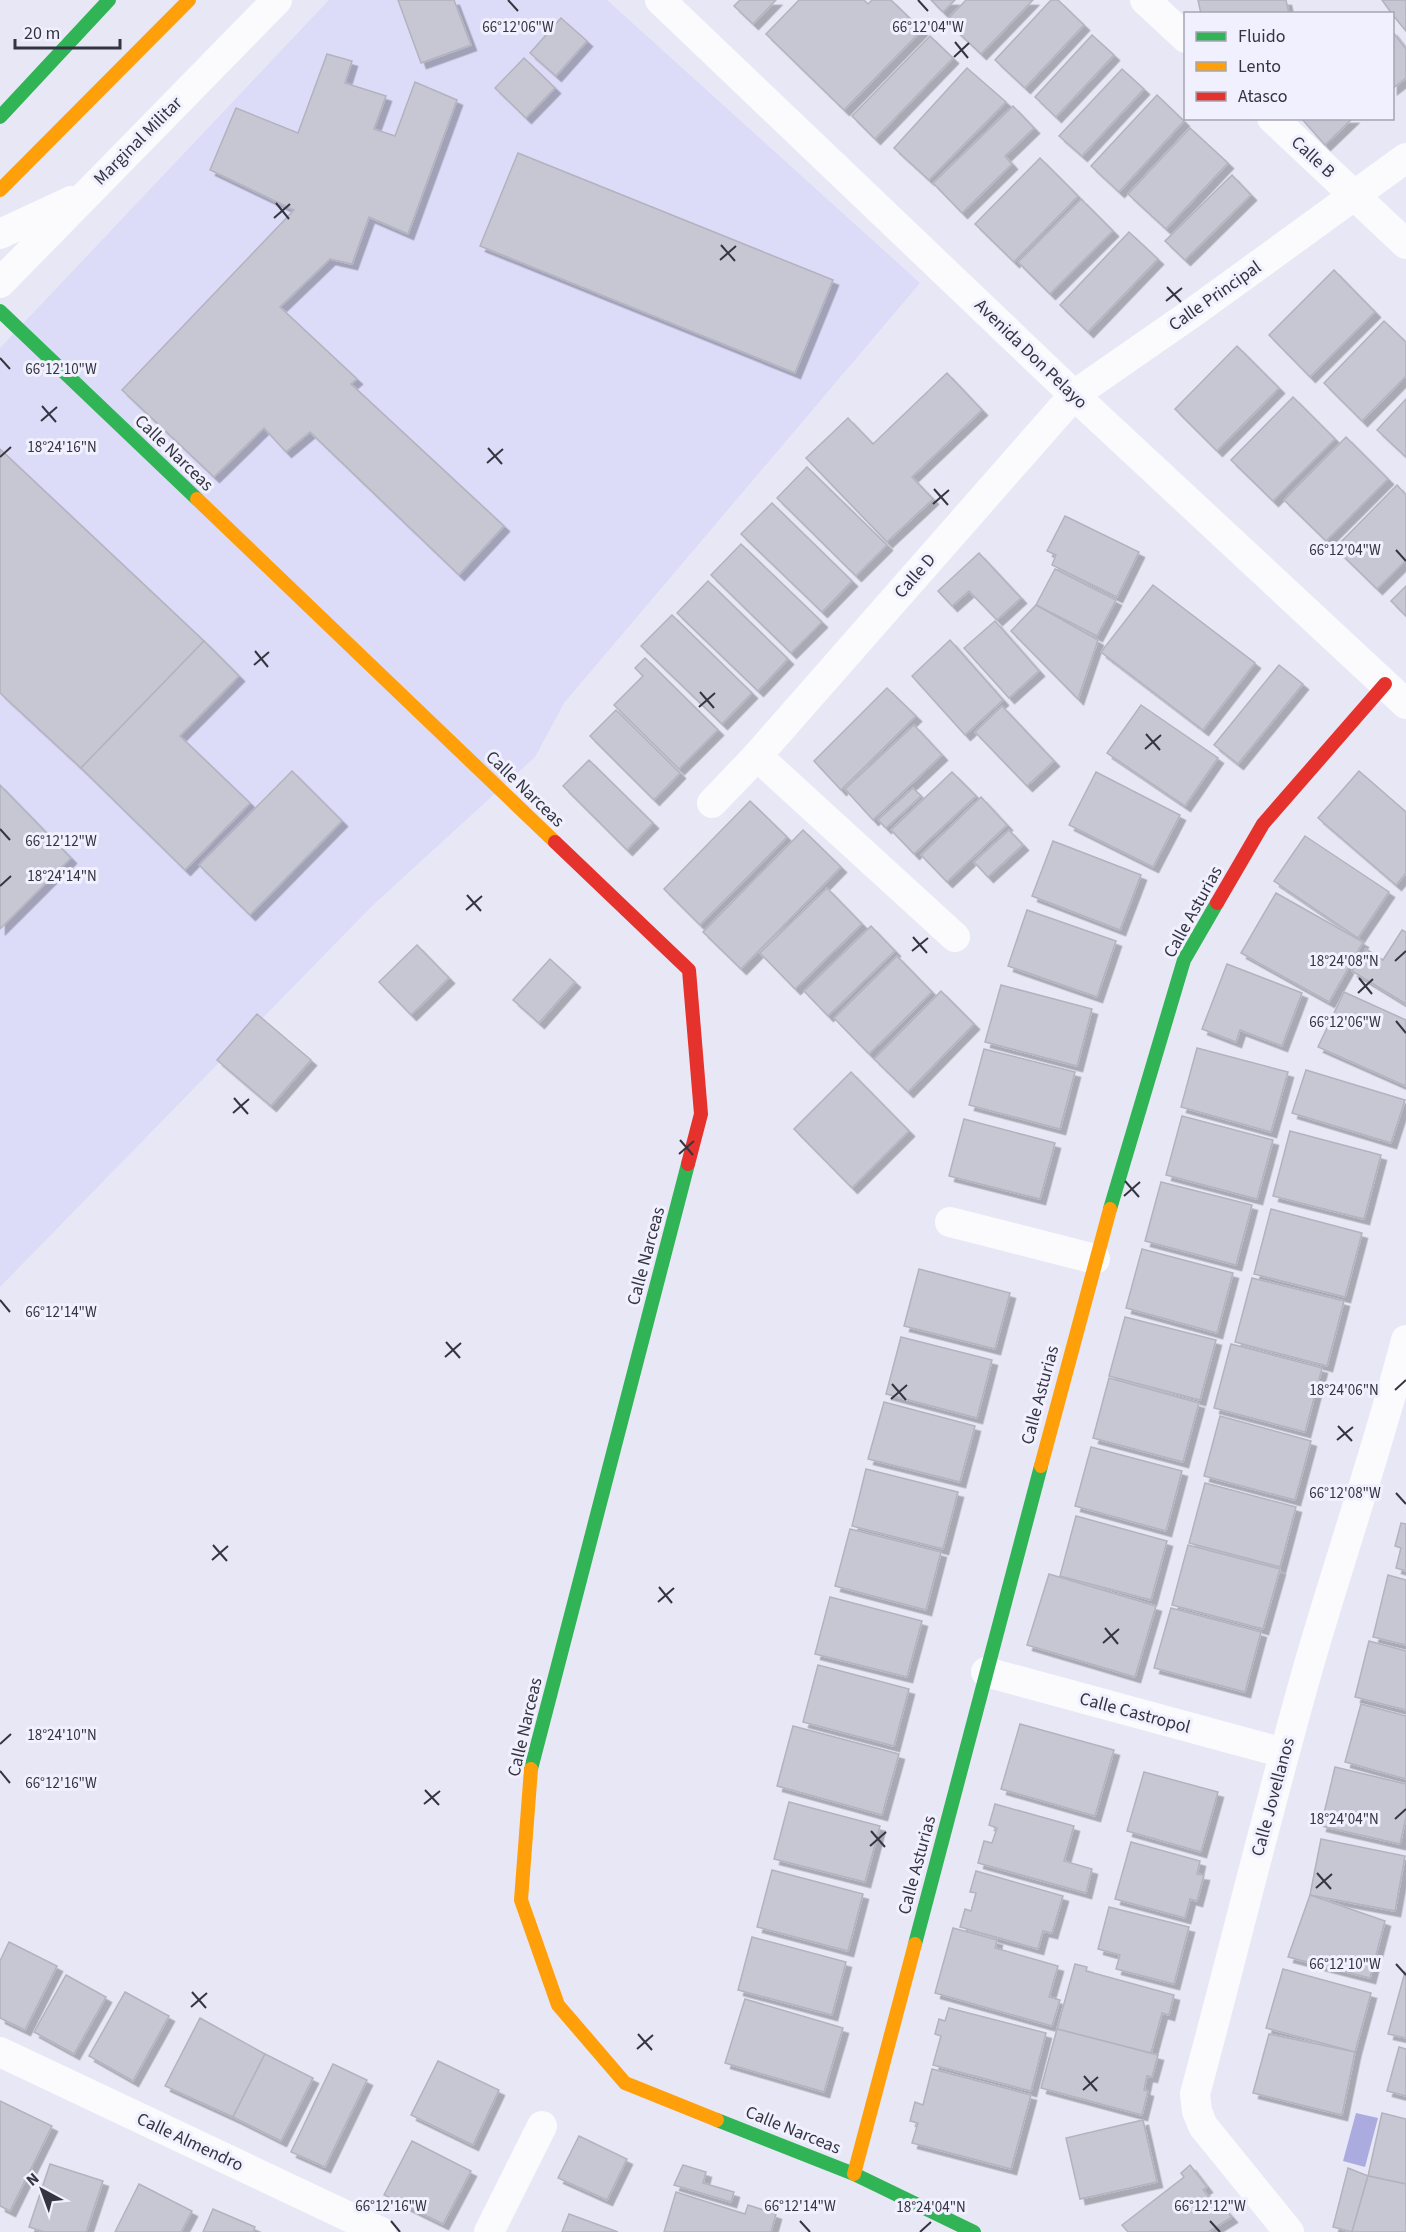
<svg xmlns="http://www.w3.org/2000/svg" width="1406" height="2232" viewBox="0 0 1406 2232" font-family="'Source Sans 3',sans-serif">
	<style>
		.built { fill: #dcdcf9 }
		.water { fill: #acabdf }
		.building { fill: #c7c7d4; stroke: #b3b3bf; stroke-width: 1.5; filter: url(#shadow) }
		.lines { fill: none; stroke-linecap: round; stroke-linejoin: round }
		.street { stroke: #fbfbfe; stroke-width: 30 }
		.fast { stroke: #30b455; stroke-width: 14 }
		.slow { stroke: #ff9f0a; stroke-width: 14 }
		.jam { stroke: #e5322d; stroke-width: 14 }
		.ticks { fill: none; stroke: #353542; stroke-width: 2 }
		.labels { text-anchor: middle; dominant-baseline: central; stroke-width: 6; stroke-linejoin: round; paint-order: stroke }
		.street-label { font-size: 18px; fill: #353542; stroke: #f0f0fe }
		.ticks-label { font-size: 15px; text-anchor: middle; fill: #353542; stroke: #f0f0fe; stroke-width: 6; stroke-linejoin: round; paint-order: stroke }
	</style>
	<defs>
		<filter id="shadow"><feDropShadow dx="5.5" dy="5.5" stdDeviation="0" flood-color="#0004"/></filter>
	</defs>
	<rect width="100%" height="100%" fill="#e7e7f6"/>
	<!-- built -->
	<polygon class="built" points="329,0 607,0 920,283 564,703 535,757 372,906 0,1287 0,348"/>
	<!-- water -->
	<polygon class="water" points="1356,2113 1378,2118 1365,2167 1343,2161"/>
	<!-- building -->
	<g class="building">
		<polygon points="398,0 454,0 471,45 421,63"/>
		<polygon points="740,0 776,0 753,24 734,6"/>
		<polygon points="799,0 864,0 868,4 872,0 891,0 922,30 844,110 766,34"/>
		<polygon points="931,0 955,0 943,12"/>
		<polygon points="966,0 1033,0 981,54 946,21"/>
		<polygon points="1051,0 1058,0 1084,25 1025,88 995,60"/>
		<polygon points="1198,0 1286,0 1289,14 1201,14"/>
		<polygon points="1382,0 1406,0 1406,31 1392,14"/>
		<polygon points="561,18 587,41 556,76 530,53"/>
		<polygon points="1392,31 1406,49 1406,78 1392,89"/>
		<polygon points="1092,35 1114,55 1056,117 1035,97"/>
		<polygon points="930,36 953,58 875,139 852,116"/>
		<polygon points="327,54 352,61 345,83 386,96 374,129 395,136 415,82 457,100 408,234 369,217 352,264 330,259 280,307 357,379 351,384 504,526 459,575 310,432 286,452 264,428 214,477 122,390 294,210 210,170 236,108 298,133"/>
		<polygon points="524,58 555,88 526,118 495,88"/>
		<polygon points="967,68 1006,102 929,180 894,148"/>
		<polygon points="1122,69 1144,89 1082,156 1059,136"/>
		<polygon points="1157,95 1184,121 1119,192 1091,166"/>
		<polygon points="1013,106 1034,128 1005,156 1012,164 962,213 933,183"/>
		<polygon points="1301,118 1353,118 1325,145"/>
		<polygon points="1190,128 1228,163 1166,229 1128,194"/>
		<polygon points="518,153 833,280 795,373 480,246"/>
		<polygon points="1040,158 1078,196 1014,262 975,224"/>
		<polygon points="1232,175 1251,195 1185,260 1165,241"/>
		<polygon points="1081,199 1113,231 1050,294 1018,262"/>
		<polygon points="1129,232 1158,259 1088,332 1060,305"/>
		<polygon points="1334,270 1375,312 1310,377 1269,335"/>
		<polygon points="1384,321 1406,342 1406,376 1362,421 1324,383"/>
		<polygon points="1237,346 1279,388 1217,451 1175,409"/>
		<polygon points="947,373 982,410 912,477 933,499 887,542 806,458 848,418 873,444"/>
		<polygon points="1293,397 1335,439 1273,501 1231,460"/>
		<polygon points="1406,399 1406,457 1377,430"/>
		<polygon points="1346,437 1388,479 1326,541 1284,500"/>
		<polygon points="0,449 204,641 81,768 0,693"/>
		<polygon points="807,467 887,545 856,576 777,498"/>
		<polygon points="1397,485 1406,495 1406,560 1377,589 1335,548"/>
		<polygon points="772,503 852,581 822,612 741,534"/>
		<polygon points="1065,516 1139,552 1117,597 1052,565 1056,555 1047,551"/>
		<polygon points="741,544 822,622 791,653 711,575"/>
		<polygon points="979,553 1021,598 997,620 969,591 952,606 938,591"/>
		<polygon points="1055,569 1116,600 1097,636 1036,605"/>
		<polygon points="708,581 788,659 758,691 677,613"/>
		<polygon points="1153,585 1255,663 1203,730 1101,652"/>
		<polygon points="1406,586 1406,616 1391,601"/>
		<polygon points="1036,605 1098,640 1078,699 1011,631"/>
		<polygon points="672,615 752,693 722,724 641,646"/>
		<polygon points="995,621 1039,671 1009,698 964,648"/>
		<polygon points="950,640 1003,700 965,735 912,676"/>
		<polygon points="204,641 239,676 180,736 250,803 185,870 81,768"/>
		<polygon points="645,658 718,730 679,769 614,705 643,676 635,668"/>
		<polygon points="1279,665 1303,684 1238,764 1214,745"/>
		<polygon points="887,688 916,716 841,790 814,761"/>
		<polygon points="1141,705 1218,758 1185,806 1107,753"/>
		<polygon points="1002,706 1054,761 1027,786 975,732"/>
		<polygon points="616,710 680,773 654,800 590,736"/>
		<polygon points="914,725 942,755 873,820 845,789"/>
		<polygon points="589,760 653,823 627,850 563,786"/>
		<polygon points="292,771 342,821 250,915 199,865"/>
		<polygon points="1359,771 1406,812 1406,873 1396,885 1318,818"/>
		<polygon points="952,772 976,796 914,854 891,830"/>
		<polygon points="1096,772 1180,815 1153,867 1069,825"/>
		<polygon points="0,785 71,858 0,929"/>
		<polygon points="913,788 921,796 886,828 878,820"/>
		<polygon points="981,797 1007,825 947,882 921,855"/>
		<polygon points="750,801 787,837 700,925 664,889"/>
		<polygon points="803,830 841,867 741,969 703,932"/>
		<polygon points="1009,830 1023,845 988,877 974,862"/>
		<polygon points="1305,836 1389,892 1358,938 1274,881"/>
		<polygon points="1053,841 1141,875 1120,930 1032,896"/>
		<polygon points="827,888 862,924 795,989 760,953"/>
		<polygon points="1276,893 1363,942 1329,1002 1241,953"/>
		<polygon points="1027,910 1116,941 1097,997 1008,966"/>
		<polygon points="871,926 895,951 828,1016 804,991"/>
		<polygon points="1402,930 1406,932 1406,1004 1352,971 1366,949 1383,960"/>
		<polygon points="417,945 449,978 411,1015 379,982"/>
		<polygon points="897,956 932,992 869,1054 834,1018"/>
		<polygon points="550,959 575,982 539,1023 513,1000"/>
		<polygon points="1227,964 1302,993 1282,1046 1240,1030 1236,1042 1202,1029"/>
		<polygon points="1001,985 1092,1009 1077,1066 985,1042"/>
		<polygon points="941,991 974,1024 908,1092 874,1059"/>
		<polygon points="1344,992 1406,1020 1406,1086 1318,1047"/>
		<polygon points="257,1014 311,1060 271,1106 217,1060"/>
		<polygon points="1197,1048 1288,1072 1271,1132 1181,1107"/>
		<polygon points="984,1049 1075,1072 1060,1129 969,1105"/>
		<polygon points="1306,1070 1405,1100 1391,1143 1292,1113"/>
		<polygon points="851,1072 909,1131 852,1188 794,1129"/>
		<polygon points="1182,1116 1273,1140 1257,1199 1166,1175"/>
		<polygon points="964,1119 1055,1143 1040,1199 949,1176"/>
		<polygon points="1290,1131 1381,1155 1364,1219 1273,1196"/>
		<polygon points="1161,1182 1252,1205 1236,1265 1145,1241"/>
		<polygon points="1271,1209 1362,1233 1345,1297 1254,1274"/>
		<polygon points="1142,1249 1233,1273 1217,1333 1126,1308"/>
		<polygon points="919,1269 1010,1293 995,1349 904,1326"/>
		<polygon points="1252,1278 1344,1301 1327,1366 1235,1342"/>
		<polygon points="1125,1317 1216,1340 1200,1400 1109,1376"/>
		<polygon points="901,1337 992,1360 977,1418 886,1394"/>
		<polygon points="1231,1344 1322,1368 1305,1432 1214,1408"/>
		<polygon points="1109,1378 1199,1403 1183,1462 1093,1438"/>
		<polygon points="884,1402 975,1426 960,1482 868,1459"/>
		<polygon points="1220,1416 1311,1441 1295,1500 1204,1476"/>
		<polygon points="1091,1447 1182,1471 1166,1531 1075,1506"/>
		<polygon points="866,1469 958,1492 943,1549 852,1526"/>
		<polygon points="1205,1483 1296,1507 1280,1567 1189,1543"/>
		<polygon points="1076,1516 1167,1541 1151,1600 1060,1576"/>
		<polygon points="1401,1523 1406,1524 1406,1571 1396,1568 1401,1548 1395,1546"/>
		<polygon points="850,1529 941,1552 926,1610 835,1586"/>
		<polygon points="1188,1545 1280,1569 1263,1629 1172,1605"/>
		<polygon points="1049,1574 1156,1606 1135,1677 1027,1645"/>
		<polygon points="1388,1575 1406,1580 1406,1645 1373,1637"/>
		<polygon points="830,1597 922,1621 907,1677 815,1654"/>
		<polygon points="1171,1608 1261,1632 1245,1692 1154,1668"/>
		<polygon points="1369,1641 1406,1651 1406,1710 1355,1697"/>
		<polygon points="818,1665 909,1689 894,1746 803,1722"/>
		<polygon points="1361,1704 1406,1716 1406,1779 1345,1762"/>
		<polygon points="1020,1724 1114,1750 1095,1816 1001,1789"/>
		<polygon points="793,1726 899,1754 882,1815 777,1786"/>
		<polygon points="1335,1767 1406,1784 1406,1817 1400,1844 1321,1826"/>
		<polygon points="1144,1772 1218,1792 1201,1852 1127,1831"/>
		<polygon points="789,1802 880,1826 865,1882 774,1859"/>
		<polygon points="995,1804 1074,1826 1064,1861 1092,1869 1086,1893 978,1863 984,1841 992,1843 997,1828 989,1825"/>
		<polygon points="1321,1839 1405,1856 1395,1911 1310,1895"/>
		<polygon points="1131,1842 1200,1861 1197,1874 1204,1875 1197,1901 1190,1899 1185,1918 1115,1899"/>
		<polygon points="772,1870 863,1894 848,1951 757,1927"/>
		<polygon points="976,1871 1063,1896 1052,1933 1043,1931 1038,1949 960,1927 965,1909 971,1911 976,1893 970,1892"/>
		<polygon points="1310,1895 1385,1921 1370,1978 1288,1957"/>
		<polygon points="1109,1907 1189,1927 1174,1984 1116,1969 1120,1955 1098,1949"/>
		<polygon points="953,1928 997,1940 995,1948 1058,1966 1049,1997 1060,2000 1052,2026 935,1993"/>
		<polygon points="752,1937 846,1962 832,2015 738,1990"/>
		<polygon points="9,1942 57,1966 25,2030 0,2018 0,1961"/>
		<polygon points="1075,1964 1087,1967 1086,1971 1174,1995 1169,2015 1162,2013 1151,2053 1057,2029"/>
		<polygon points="1283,1969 1371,1993 1355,2052 1266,2028"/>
		<polygon points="1405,1972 1406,1973 1406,2038 1388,2034"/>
		<polygon points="66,1975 106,1997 74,2054 34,2032"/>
		<polygon points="125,1992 169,2016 133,2081 89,2056"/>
		<polygon points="745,1999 843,2028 824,2092 725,2063"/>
		<polygon points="949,2008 1046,2033 1031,2091 933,2065 941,2036 935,2034 939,2019 945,2021"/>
		<polygon points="200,2018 265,2054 233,2117 165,2086"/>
		<polygon points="1057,2029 1158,2055 1152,2077 1147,2076 1144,2090 1148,2091 1142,2115 1041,2088"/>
		<polygon points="1269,2034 1355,2052 1342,2115 1253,2093"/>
		<polygon points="1399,2047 1406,2049 1406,2096 1387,2091"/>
		<polygon points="265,2054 313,2078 281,2141 233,2117"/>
		<polygon points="438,2061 499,2090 473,2145 411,2115"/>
		<polygon points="333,2064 367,2080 325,2167 291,2152"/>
		<polygon points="932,2069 1031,2095 1011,2169 912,2143 918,2123 910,2121 915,2102 923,2105"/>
		<polygon points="0,2101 52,2126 10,2211 0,2206"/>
		<polygon points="1382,2113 1406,2119 1406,2184 1368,2176"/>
		<polygon points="1143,2120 1157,2182 1080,2199 1066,2138"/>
		<polygon points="579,2136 627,2159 607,2200 558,2178"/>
		<polygon points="412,2141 471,2171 443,2224 384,2195"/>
		<polygon points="50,2164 103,2181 86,2232 44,2232 29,2227"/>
		<polygon points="683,2165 706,2172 703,2183 734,2192 731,2202 674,2185"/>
		<polygon points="1190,2165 1207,2187 1203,2190 1213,2202 1217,2200 1232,2217 1208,2232 1128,2232 1122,2225 1184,2177 1181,2173"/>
		<polygon points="1348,2168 1368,2176 1352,2232 1333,2227"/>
		<polygon points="1368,2176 1406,2184 1406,2232 1352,2232"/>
		<polygon points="139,2184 192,2211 181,2232 115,2232"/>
		<polygon points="676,2192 745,2214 748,2205 776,2214 771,2232 664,2232"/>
		<polygon points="213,2209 255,2227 253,2232 203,2232"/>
		<polygon points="569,2214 618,2232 562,2232"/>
	</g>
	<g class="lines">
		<!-- street -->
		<g class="street">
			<polyline points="660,0 1074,395 1406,704"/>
			<polyline points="1145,0 1186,38"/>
			<polyline points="1272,118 1406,244"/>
			<polyline points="0,234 71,201"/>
			<polyline points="0,283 277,0"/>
			<polyline points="757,756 955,937"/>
			<polyline points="712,803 757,756 1074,395 1195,311 1406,158"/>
			<polyline points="950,1222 1095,1259"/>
			<polyline points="986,1672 1284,1753"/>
			<polyline points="0,2052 381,2232"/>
			<polyline points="489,2232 542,2126"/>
			<path d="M1289,2232l-86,-106 -6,-15 -2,-17c39,-144 74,-290 115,-433 31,-107 68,-213 96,-321"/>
		</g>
		<!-- fast -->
		<g class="fast">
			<polyline points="0,117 109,0"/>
			<polyline points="0,311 197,499"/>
			<polyline points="1110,1209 1184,960 1217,903"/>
			<polyline points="531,1769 688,1164"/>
			<polyline points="915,1944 1041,1466"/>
			<polyline points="717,2120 854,2174 974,2232"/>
		</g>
		<!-- slow -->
		<g class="slow">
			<polyline points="0,190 189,0"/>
			<polyline points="197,499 555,842"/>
			<polyline points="1041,1466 1110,1209"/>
			<polyline points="531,1769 521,1900 558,2005 625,2083 717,2120"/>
			<polyline points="854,2174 915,1944"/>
		</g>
		<!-- jam -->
		<g class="jam">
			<polyline points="555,842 689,970 701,1114 688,1164"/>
			<polyline points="1217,903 1263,824 1385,684"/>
		</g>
	</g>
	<!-- ticks -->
	<path class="ticks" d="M508,0l10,11M918,0l10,11M955,42l13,16M954,57l15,-14M276,203l13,16M274,218l16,-14M721,245l14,16M720,260l16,-14M1167,287l14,15M1166,301l16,-13M0,358l10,11M42,406l14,16M41,421l16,-14M488,448l14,16M0,457l11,-10M487,463l16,-14M934,489l14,16M933,504l16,-14M1396,550l10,11M255,651l13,16M254,665l15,-13M700,692l14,16M699,707l16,-14M1146,734l14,16M1145,749l16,-14M0,829l10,11M0,886l11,-10M467,895l14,16M466,910l16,-14M913,937l14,16M912,951l16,-13M1395,961l11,-10M1359,978l13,16M1358,993l15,-14M1396,1021l10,12M234,1098l14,16M233,1113l16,-14M680,1140l13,15M679,1154l15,-13M1125,1181l14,16M1124,1196l16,-14M0,1300l10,12M446,1342l14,16M445,1357l16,-14M892,1384l14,16M1395,1390l11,-10M891,1399l16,-14M1338,1426l14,15M1337,1440l16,-13M1396,1493l10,11M213,1545l14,16M212,1560l16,-14M659,1587l13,16M658,1602l16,-14M1105,1628l13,16M1103,1643l16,-14M0,1744l11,-10M0,1771l10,12M425,1790l14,15M424,1804l16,-13M1395,1819l11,-10M871,1831l14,16M870,1846l16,-14M1317,1873l14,16M1316,1888l16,-14M1396,1964l10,11M192,1992l14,16M191,2007l16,-14M638,2034l14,16M637,2049l16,-14M1084,2076l13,15M1083,2090l15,-13M391,2221l9,11M800,2221l10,11M1210,2221l10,11M920,2232l11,-10"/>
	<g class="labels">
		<!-- street labels -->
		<g class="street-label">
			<text transform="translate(138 141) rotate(-45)">Marginal Militar</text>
			<text transform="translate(1313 157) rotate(43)">Calle B</text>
			<text transform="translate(1215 296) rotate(-35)">Calle Principal</text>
			<text transform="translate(1031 354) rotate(44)">Avenida Don Pelayo</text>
			<text transform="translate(174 453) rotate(44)">Calle Narceas</text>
			<text transform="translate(915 576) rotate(-49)">Calle D</text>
			<text transform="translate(525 789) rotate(44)">Calle Narceas</text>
			<text transform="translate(1193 912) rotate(-61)">Calle Asturias</text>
			<text transform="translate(646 1256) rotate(-75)">Calle Narceas</text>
			<text transform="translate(1040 1395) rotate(-75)">Calle Asturias</text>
			<text transform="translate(1135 1713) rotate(15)">Calle Castropol</text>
			<text transform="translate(525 1727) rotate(-77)">Calle Narceas</text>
			<text transform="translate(1273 1797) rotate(-75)">Calle Jovellanos</text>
			<text transform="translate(917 1865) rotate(-75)">Calle Asturias</text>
			<text transform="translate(793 2130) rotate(22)">Calle Narceas</text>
			<text transform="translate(190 2142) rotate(25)">Calle Almendro</text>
		</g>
	</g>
	<g class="ticks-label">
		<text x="518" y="32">66°12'06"W</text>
		<text x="928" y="32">66°12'04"W</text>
		<text x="61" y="374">66°12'10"W</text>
		<text x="62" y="452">18°24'16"N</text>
		<text x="1345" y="555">66°12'04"W</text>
		<text x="61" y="846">66°12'12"W</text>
		<text x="62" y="881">18°24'14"N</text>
		<text x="1344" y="966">18°24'08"N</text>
		<text x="1345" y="1027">66°12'06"W</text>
		<text x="61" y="1317">66°12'14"W</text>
		<text x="1344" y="1395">18°24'06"N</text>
		<text x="1345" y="1498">66°12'08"W</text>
		<text x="62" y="1740">18°24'10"N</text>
		<text x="61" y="1788">66°12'16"W</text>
		<text x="1344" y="1824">18°24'04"N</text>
		<text x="1345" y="1969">66°12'10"W</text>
		<text x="391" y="2211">66°12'16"W</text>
		<text x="800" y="2211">66°12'14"W</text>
		<text x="1210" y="2211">66°12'12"W</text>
		<text x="931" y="2212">18°24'04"N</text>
	</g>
	<!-- legend -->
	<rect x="1184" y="12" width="210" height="108" fill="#f0f0fe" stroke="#a5a5b3" stroke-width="1.5"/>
	<rect x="1196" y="32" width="30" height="9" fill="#30b455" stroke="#a5a5b3" stroke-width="1.5"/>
	<text x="1238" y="42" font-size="18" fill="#353542">Fluido</text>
	<rect x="1196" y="62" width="30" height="9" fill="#ff9f0a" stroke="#a5a5b3" stroke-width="1.5"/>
	<text x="1238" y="72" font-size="18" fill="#353542">Lento</text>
	<rect x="1196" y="92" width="30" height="9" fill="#e5322d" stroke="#a5a5b3" stroke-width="1.5"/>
	<text x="1238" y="102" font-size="18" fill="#353542">Atasco</text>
	<!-- north arrow -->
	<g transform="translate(42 2190) rotate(319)" stroke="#f0f0fe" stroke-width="4.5" paint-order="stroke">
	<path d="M0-4.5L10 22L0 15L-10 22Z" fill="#353542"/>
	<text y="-9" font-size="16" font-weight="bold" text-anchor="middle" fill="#353542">N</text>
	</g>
	<!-- scale -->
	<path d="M15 39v9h105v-9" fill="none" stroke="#353542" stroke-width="3"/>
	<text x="24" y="39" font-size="18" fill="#353542" stroke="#f0f0fe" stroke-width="4.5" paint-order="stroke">20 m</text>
</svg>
